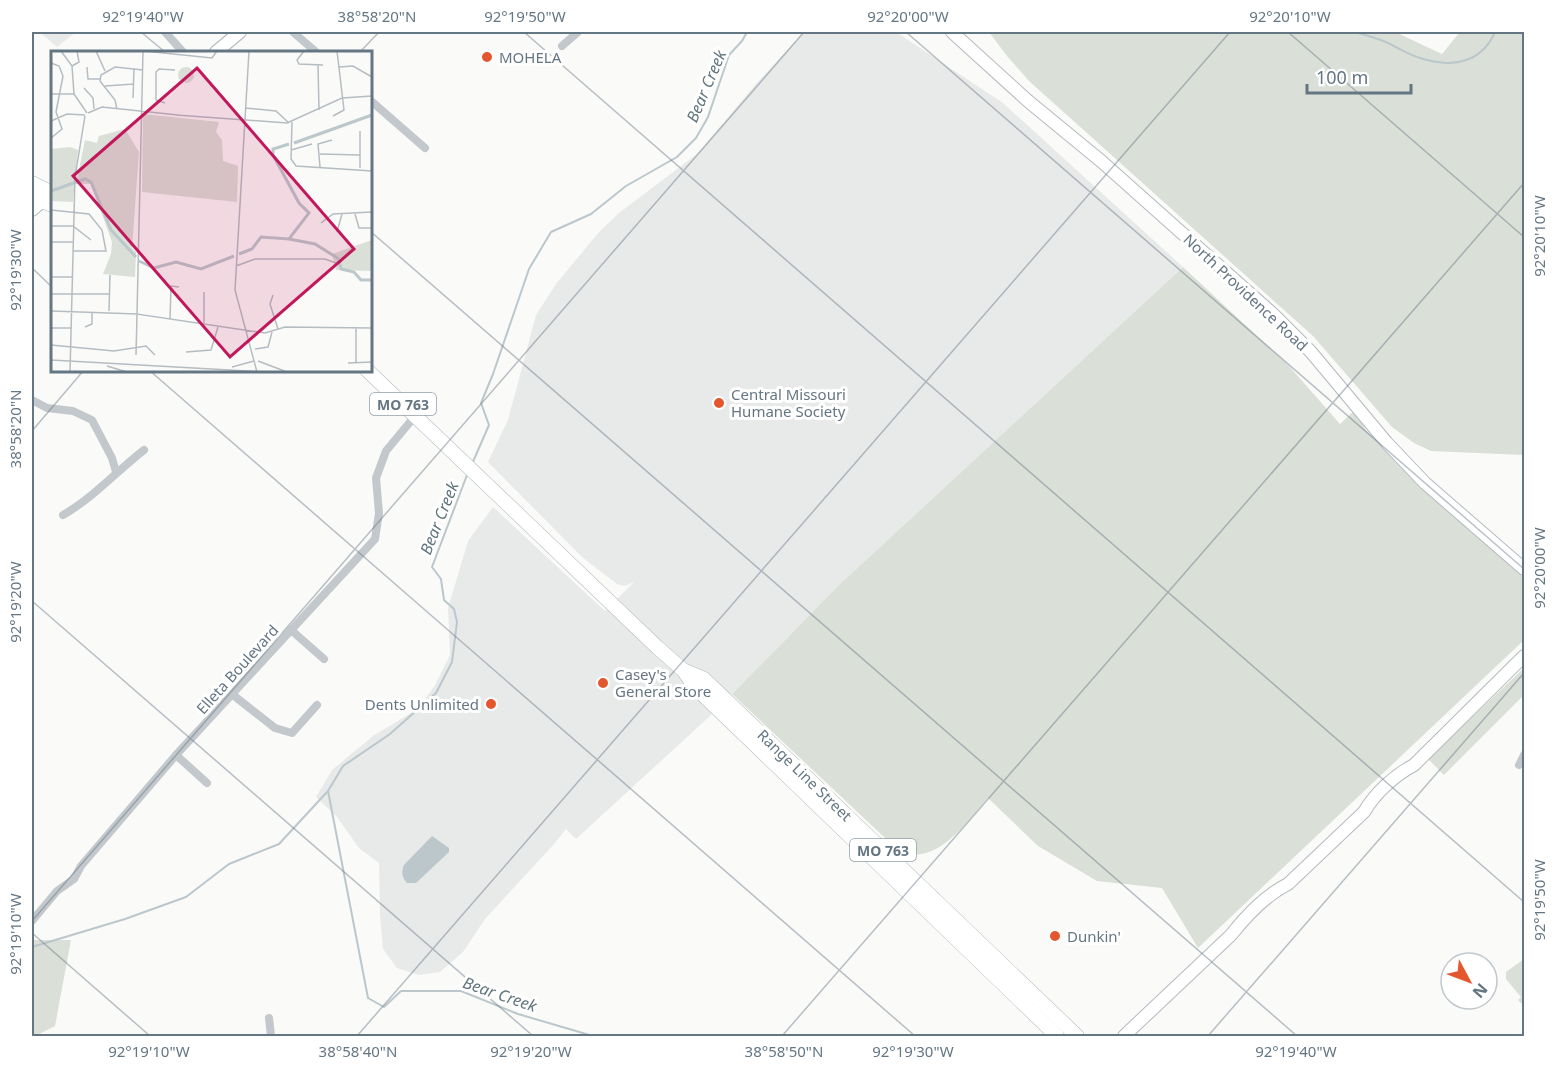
<svg xmlns="http://www.w3.org/2000/svg" width="1556" height="1068" viewBox="0 0 1556 1068" font-family="'Noto Sans',sans-serif">
	<style>
		.built { fill: #e8e9e9 }
		.green { fill: #dadfd7 }
		.water { fill: #bbc7cb }
		.lines { fill: none; stroke-linecap: round; stroke-linejoin: round }
		.stream { stroke: #bbc7cb; stroke-width: 2 }
		.secondary-casing { stroke: #b3babf; stroke-width: 14 }
		.primary-casing { stroke: #b5babe; stroke-width: 15 }
		.street { stroke: #c3c8cc; stroke-width: 8 }
		.secondary { stroke: #fff; stroke-width: 12 }
		.primary { stroke: #fff; stroke-width: 14 }
		.ticks { fill: none; stroke: #657683; stroke-width: 1.5; stroke-opacity: 0.45 }
		.poi-dot { fill: #e4572e; stroke: #fff; stroke-width: 2 }
		.labels { text-anchor: middle; dominant-baseline: central; stroke-width: 6; stroke-linejoin: round; paint-order: stroke }
		.shield { fill: #fff; stroke: #939fa8; stroke-width: 1.5 }
		.shield-label { font-size: 14px; font-weight: bold; fill: #657683 }
		.poi-label { font-size: 15px; fill: #657683; stroke: #fff; text-anchor: start }
		.street-label { font-size: 15px; fill: #657683; stroke: #fff }
		.water-label { font-size: 16px; font-style: italic; fill: #60757c; stroke: #fff }
		.inset-river { fill: none; stroke: #bbc7cb; stroke-width: 3 }
		.inset-road { fill: none; stroke: #b5bdc2; stroke-width: 1.5 }
		.view { fill: #c2185b; fill-opacity: 0.15; stroke: #c2185b; stroke-width: 3 }
		.inset-edge { fill: none; stroke: #657683; stroke-width: 3 }
		.neatline { fill: none; stroke: #657683; stroke-width: 2 }
		.ticks-label { font-size: 15px; text-anchor: middle; fill: #657683 }
	</style>
	<rect width="100%" height="100%" fill="#fafaf8"/>
	<!-- built -->
	<g class="built">
		<polygon points="40,32 76,32 57,47"/>
		<polygon points="804,32 896,32 1003,103 1183,267 839,585 710,716 576,839 566,829 555,843 485,919 463,952 440,972 419,975 397,968 383,949 380,915 379,863 359,848 337,817 316,797 332,770 373,736 419,708 435,685 450,655 448,608 468,541 493,507 605,611 634,582 625,586 617,584 582,557 488,462 508,420 536,315 556,284 599,232 619,213 697,154 755,85"/>
	</g>
	<!-- green -->
	<g class="green">
		<polygon points="989,32 1395,32 1442,54 1460,32 1524,32 1524,455 1431,451 1414,443 1392,427 1313,336 1029,81 1007,56"/>
		<path d="M1183,267l106,99 51,58 15,-14 10,19 52,53 107,96v62l-326,308 -36,-60 -65,-7 -59,-35 -50,-48c-22,24 -50,68 -88,54l-168,-158 107,-109z"/>
		<polygon points="1524,668 1524,695 1444,775 1428,759"/>
		<polygon points="32,940 71,940 55,1026 35,1036 32,1036"/>
		<polygon points="1524,959 1524,1006 1518,1000 1521,997 1506,979 1506,972"/>
	</g>
	<!-- water -->
	<path class="water" d="M432,836l17,12v4l-33,31h-9c-5,-5 -6,-12 -3,-18z"/>
	<g class="lines">
		<!-- stream -->
		<g class="stream">
			<path d="M1354,32c9,2 18,5 27,8 13,5 25,14 39,18 31,10 61,6 75,-26"/>
			<polyline points="472,464 489,425 481,403 493,374 529,269 551,232 591,214 626,186 677,157 696,138 708,117 729,55 742,41 747,32"/>
			<polyline points="467,475 432,567 441,579 444,600 454,609 457,622 452,662 436,693 390,734 343,766 328,791 368,998 384,1007 401,991 461,991 518,1014 593,1036"/>
			<polyline points="32,947 125,919 186,897 229,864 279,844 327,792"/>
		</g>
		<!-- secondary casing -->
		<g class="secondary-casing">
			<g id="secondary">
				<polyline points="952,32 1028,101 1101,161 1274,315 1311,352 1387,443 1425,483 1524,569"/>
				<polyline points="216,52 240,32"/>
				<polyline points="32,210 47,197"/>
				<path d="M1124,1036l107,-101c15,-19 35,-40 57,-51l76,-72c11,-19 31,-37 50,-47l110,-109"/>
			</g>
		</g>
		<!-- primary casing -->
		<g class="primary-casing">
			<g id="primary">
				<polyline points="32,183 52,193"/>
				<polyline points="32,197 52,205"/>
				<polyline points="367,370 657,647 683,670 696,688 1057,1036"/>
				<polyline points="685,671 704,679 1077,1036"/>
			</g>
		</g>
		<!-- street -->
		<g class="street">
			<polyline points="165,32 183,52"/>
			<polyline points="293,32 316,52"/>
			<polyline points="562,46 578,32"/>
			<polyline points="370,100 425,148"/>
			<polyline points="32,400 47,408 73,411 92,420 112,458 116,472"/>
			<path d="M63,515c30,-17 54,-44 81,-65"/>
			<polyline points="291,630 324,659"/>
			<polyline points="233,695 275,728 292,733 317,705"/>
			<polyline points="176,755 207,783"/>
			<polyline points="1519,765 1524,755"/>
			<polyline points="32,921 57,891 74,879 81,866 176,755 375,539 379,513 376,478 386,451 415,416"/>
			<polyline points="269,1018 271,1036"/>
		</g>
		<!-- secondary -->
		<use href="#secondary" class="secondary"/>
		<!-- primary -->
		<use href="#primary" class="primary"/>
	</g>
	<!-- ticks -->
	<path class="ticks" d="M141,32l24,20M524,32l1000,870M906,32l618,537M1288,32l236,205M360,52l19,-20M370,231l927,805M32,268l20,19M149,370l766,666M32,431l52,-61M32,601l501,435M32,921l772,-889M32,933l118,103M357,1036l873,-1004M782,1036l742,-853M1208,1036l316,-363"/>
	<!-- markers -->
	<g class="poi-dot">
		<circle cx="487" cy="57" r="6"/>
		<circle cx="719" cy="403" r="6"/>
		<circle cx="603" cy="683" r="6"/>
		<circle cx="491" cy="704" r="6"/>
		<circle cx="1055" cy="936" r="6"/>
	</g>
	<g class="labels">
		<!-- shield labels -->
		<g class="shield">
			<rect x="370" y="393" width="66" height="22" rx="4.5"/>
			<rect x="850" y="839" width="66" height="22" rx="4.5"/>
		</g>
		<g class="shield-label">
			<text x="403" y="404">MO 763</text>
			<text x="883" y="850">MO 763</text>
		</g>
		<!-- poi labels -->
		<g class="poi-label">
			<text x="499" y="57">MOHELA</text>
			<text x="731" y="394">Central Missouri<tspan x="731" dy="17">Humane Society</tspan></text>
			<text x="615" y="674">Casey's<tspan x="615" dy="17">General Store</tspan></text>
			<text x="479" y="704" text-anchor="end">Dents Unlimited</text>
			<text x="1067" y="936">Dunkin'</text>
		</g>
		<!-- street labels -->
		<g class="street-label">
			<text transform="translate(1246 292) rotate(43)">North Providence Road</text>
			<text transform="translate(237 669) rotate(-48)">Elleta Boulevard</text>
			<text transform="translate(805 775) rotate(44)">Range Line Street</text>
		</g>
		<!-- water labels -->
		<g class="water-label">
			<text transform="translate(706 86) rotate(-67)">Bear Creek</text>
			<text transform="translate(439 518) rotate(-68)">Bear Creek</text>
			<text transform="translate(500 994) rotate(19)">Bear Creek</text>
		</g>
	</g>
	<!-- overview -->
	<g transform="translate(51 51)">
		<rect width="321" height="321" fill="#fafaf8"/>
		<path d="M127 24a8 8 0 1 1 16 0a8 8 0 1 1-16 0ZM92,63l76,8 -3,10 6,8 1,21 15,5 -1,36 -95,-10zM74,78l14,23 -7,96 4,4 -1,25 -32,-3 8,-20 1,-12 -21,-58h-15l9,-44 12,3 2,-7zM19,96l8,3 -5,52 -22,-1v-52zM321,189v31l-36,-1 -4,-16z" fill="#dadfd7"/>
		<path class="inset-river" d="M243,92l78,-28M0,140l34,-12 6,3 20,48 25,27M238,188l26,5 24,15M188,203l13,-5 9,-12 28,2 20,-26 -10,-10 -26,-48v-6l16,-5M288,209l2,9 13,3 7,8h11M88,210l15,7 22,-6 25,7 33,-13"/>
		<path class="inset-road" d="M10,0l11,15 2,28 13,19M45,0l9,20M93,0l68,7 5,-7M198,0l-14,239 22,82M253,0l-7,9 2,4 24,1M269,0h30M0,12l8,3 4,10 -7,36 6,17 -11,9M267,14l1,45M21,15l7,-4 -2,-11M36,16l1,12h12M288,16l14,-1 19,11M54,35l29,-2M33,37l9,10 1,11M0,43h23M82,47l1,-29M114,52l-9,-3v-28l3,-3 16,1M194,57l31,3 13,12M66,58l-2,-9 -15,-19 1,-6 14,-8 28,3M37,62l14,-6 76,8M125,64l111,8 55,-25 30,-2M282,65l11,-6 -7,-59M0,70l16,-7 18,1M241,71l-1,37 5,7 76,5M309,80v37M240,99l21,-6M269,103l40,1M269,116l-2,-23 14,-4M0,159l38,4 13,16 4,21h-33M304,163l4,14h13M270,172l12,-9 39,-2M0,175h22l18,14M286,181l5,-18M0,191h22M185,215l19,-7h70l11,4M0,226h21M0,243h58M222,244l-3,9 8,25M0,260l86,3 6,-263M58,260l1,-36M119,269l1,-34 8,1M153,274v-33M34,276l7,-3v-12M0,277h20M0,294l63,6 32,-5 9,9M204,298l13,-2 4,-15M135,301l25,-2 7,-23M85,304l1,-41 128,19 20,-6 87,1M0,309l216,12M207,310l29,11M305,311v-34M297,312l24,-1M56,315l20,6M181,316l22,-6M19,321l5,-195 10,-61"/>
		<path class="view" d="M146,17l157,181 -124,108 -157,-181z"/>
		<rect width="321" height="321" class="inset-edge"/>
	</g>
	<!-- border -->
	<rect width="1556" height="1068" fill="none" stroke="#ffffff" stroke-width="66"/>
	<!-- north arrow -->
	<g transform="translate(1469 981) rotate(131)"><circle r="28" fill="#ffffff" stroke="#c1c8cd" stroke-width="1.5"/>
	<path d="M0-4.5L10 22L0 15L-10 22Z" fill="#e4572e"/>
	<text y="-9" font-size="16" font-weight="bold" text-anchor="middle" fill="#657683">N</text>
	</g>
	<!-- scale -->
	<path d="M1307 84v9h104v-9" fill="none" stroke="#657683" stroke-width="3"/>
	<text x="1316" y="84" font-size="18" fill="#657683" stroke="#ffffff" stroke-width="4.5" paint-order="stroke">100 m</text>
	<rect x="33" y="33" width="1490" height="1002" class="neatline"/>
	<g class="ticks-label">
		<text x="143" y="22">92°19'40"W</text>
		<text x="377" y="22">38°58'20"N</text>
		<text x="525" y="22">92°19'50"W</text>
		<text x="908" y="22">92°20'00"W</text>
		<text x="1290" y="22">92°20'10"W</text>
		<text transform="translate(1540 236) rotate(-90)" y="5">92°20'10"W</text>
		<text transform="translate(16 270) rotate(-90)" y="5">92°19'30"W</text>
		<text transform="translate(16 429) rotate(-90)" y="5">38°58'20"N</text>
		<text transform="translate(1540 568) rotate(-90)" y="5">92°20'00"W</text>
		<text transform="translate(16 602) rotate(-90)" y="5">92°19'20"W</text>
		<text transform="translate(1540 900) rotate(-90)" y="5">92°19'50"W</text>
		<text transform="translate(16 934) rotate(-90)" y="5">92°19'10"W</text>
		<text x="149" y="1057">92°19'10"W</text>
		<text x="358" y="1057">38°58'40"N</text>
		<text x="531" y="1057">92°19'20"W</text>
		<text x="784" y="1057">38°58'50"N</text>
		<text x="913" y="1057">92°19'30"W</text>
		<text x="1296" y="1057">92°19'40"W</text>
	</g>
</svg>
